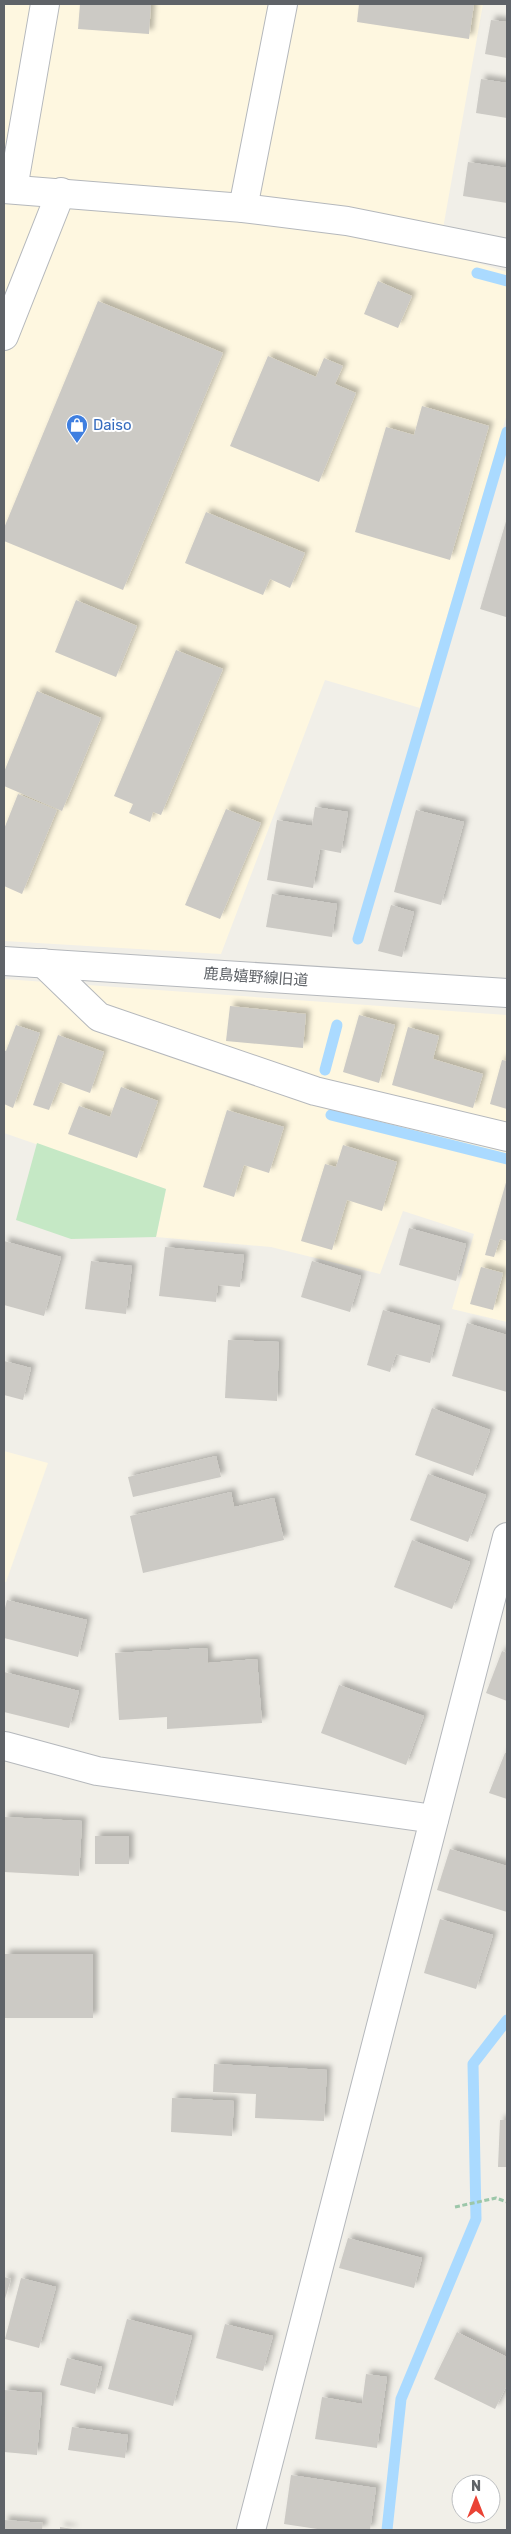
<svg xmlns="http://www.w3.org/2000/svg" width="511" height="2534" viewBox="0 0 511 2534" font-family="Rubik,'Noto Sans JP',sans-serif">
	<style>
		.commercial { fill: #fef7e0 }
		.garden { fill: #c5e8c5 }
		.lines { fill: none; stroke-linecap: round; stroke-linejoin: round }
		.stream { stroke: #aadaff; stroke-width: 11 }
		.building { fill: #cccac5; filter: url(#shadow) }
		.minor-casing { stroke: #b5b8bc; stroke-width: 30 }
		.path { stroke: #9cc7a9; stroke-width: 3; stroke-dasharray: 5 2.5; stroke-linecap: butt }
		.minor { stroke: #fff; stroke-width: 28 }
		.labels { text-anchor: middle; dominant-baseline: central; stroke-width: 4; stroke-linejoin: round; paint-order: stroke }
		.shop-label { font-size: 15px; fill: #366cbe; stroke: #fff; text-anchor: start }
		.street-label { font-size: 15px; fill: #5f6368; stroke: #fff }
	</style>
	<defs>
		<filter id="shadow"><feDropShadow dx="4.5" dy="-4.5" stdDeviation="2.5" flood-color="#0004"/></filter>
	</defs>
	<rect width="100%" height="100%" fill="#f1efe8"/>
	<!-- commercial -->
	<g class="commercial">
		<polygon points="4,4 483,4 439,251 507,272 507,414 420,708 325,680 221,954 4,941"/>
		<polygon points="4,979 507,1015 507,1322 452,1309 474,1234 403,1211 380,1274 271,1247 156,1237 166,1189 4,1133"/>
		<polygon points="4,1451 48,1463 6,1582 4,1582"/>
	</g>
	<!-- garden -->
	<polygon class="garden" points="37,1143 166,1189 156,1237 71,1239 16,1220"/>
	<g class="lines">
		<!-- stream -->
		<g class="stream">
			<polyline points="477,273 507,281"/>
			<polyline points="358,939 507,432"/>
			<polyline points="325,1070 337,1025"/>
			<polyline points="331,1115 507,1159"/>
			<polyline points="387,2530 401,2399 476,2219 473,2064 507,2020"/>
		</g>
	</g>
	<!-- building -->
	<g class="building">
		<polygon points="80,4 151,4 149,34 78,29"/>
		<polygon points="359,4 474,4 469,39 357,22"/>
		<polygon points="491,20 507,22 507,58 485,54"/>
		<polygon points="481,79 507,83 507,118 476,113"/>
		<polygon points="468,162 507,168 507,203 463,196"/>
		<polygon points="378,281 412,296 398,328 364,314"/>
		<polygon points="98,301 223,353 123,590 4,541 4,528"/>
		<polygon points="268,356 316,377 324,358 343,366 335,384 356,393 319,482 230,446"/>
		<polygon points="422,406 489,426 450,560 355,532 386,427 414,435"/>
		<polygon points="206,512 305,553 290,588 270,579 263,595 185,563"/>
		<polygon points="507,518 507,612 506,617 480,609"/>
		<polygon points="76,600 137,626 116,677 55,652"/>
		<polygon points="176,650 223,669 161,815 153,812 150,822 129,813 133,804 114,796"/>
		<polygon points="37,691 101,718 62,811 4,786 4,772"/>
		<polygon points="18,794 57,810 22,894 4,886 4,829"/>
		<polygon points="315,807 348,812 341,853 320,849 313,888 267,880 277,820 312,826"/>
		<polygon points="226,809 261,823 220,919 185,905"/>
		<polygon points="416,810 464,822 441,905 394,892"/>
		<polygon points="272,894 337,904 332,937 266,927"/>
		<polygon points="391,905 414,912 402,957 378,951"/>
		<polygon points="230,1006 306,1014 303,1048 226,1041"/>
		<polygon points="359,1015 395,1025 379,1083 343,1072"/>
		<polygon points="16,1025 40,1033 13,1108 4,1104 4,1050 6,1051"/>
		<polygon points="408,1027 439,1036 433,1059 483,1074 473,1108 392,1085"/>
		<polygon points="58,1035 104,1052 90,1093 60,1082 49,1110 33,1105"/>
		<polygon points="502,1060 507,1061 507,1109 490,1104"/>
		<polygon points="121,1087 158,1101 137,1158 68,1134 79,1106 110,1117"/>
		<polygon points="227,1110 284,1127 269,1173 244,1165 234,1197 203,1187"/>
		<polygon points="343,1145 397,1162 382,1211 347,1200 332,1250 301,1241 325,1164 336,1167"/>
		<polygon points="507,1179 507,1241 500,1239 494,1257 485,1255"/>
		<polygon points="409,1228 466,1244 456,1281 399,1265"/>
		<polygon points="4,1241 61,1257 44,1316 4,1305"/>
		<polygon points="165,1247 244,1255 240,1287 218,1285 216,1302 159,1296"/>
		<polygon points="91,1261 132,1266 126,1314 85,1309"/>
		<polygon points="312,1261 361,1276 350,1312 301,1297"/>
		<polygon points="481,1267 503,1273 493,1310 470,1304"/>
		<polygon points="383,1310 440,1326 430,1363 396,1354 390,1372 367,1365"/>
		<polygon points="467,1323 507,1335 507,1392 452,1376"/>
		<polygon points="228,1340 279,1342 277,1401 225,1398"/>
		<polygon points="4,1361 31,1368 23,1400 4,1395"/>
		<polygon points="432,1408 490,1430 473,1476 415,1455"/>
		<polygon points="216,1456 221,1477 133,1497 128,1477"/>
		<polygon points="428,1474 486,1495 468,1542 410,1520"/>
		<polygon points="231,1492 234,1507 274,1498 284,1540 143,1573 130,1516"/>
		<polygon points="412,1540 470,1562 452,1609 394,1587"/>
		<polygon points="7,1600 87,1620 78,1657 4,1638 4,1612"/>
		<polygon points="207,1648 208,1663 257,1659 262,1723 167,1729 167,1717 119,1720 115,1653"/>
		<polygon points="502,1651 507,1653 507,1701 486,1693"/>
		<polygon points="4,1672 79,1691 69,1728 4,1712"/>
		<polygon points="339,1685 424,1716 406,1765 321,1733"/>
		<polygon points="505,1753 507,1753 507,1799 489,1793"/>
		<polygon points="4,1817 82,1821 79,1876 4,1872"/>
		<rect x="95" y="1836" width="34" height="28"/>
		<polygon points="450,1849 507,1866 507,1912 437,1890"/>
		<polygon points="440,1919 493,1935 476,1989 424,1973"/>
		<polygon points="5,1954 93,1954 93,2018 4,2018"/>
		<polygon points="214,2064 327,2070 324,2121 255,2118 256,2094 213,2092"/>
		<polygon points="172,2098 234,2101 232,2136 171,2132"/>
		<polygon points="500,2120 507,2120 507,2167 498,2167"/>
		<polygon points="348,2238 422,2258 414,2288 339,2268"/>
		<polygon points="4,2277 11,2279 4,2302"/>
		<polygon points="21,2278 56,2287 39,2348 5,2339"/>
		<polygon points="127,2319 192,2336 173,2406 108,2389"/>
		<polygon points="225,2324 273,2336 263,2371 216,2358"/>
		<polygon points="457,2332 507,2357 507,2385 495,2409 434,2379"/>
		<polygon points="67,2358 102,2367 95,2394 60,2385"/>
		<polygon points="366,2374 387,2377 377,2448 315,2439 322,2397 362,2404"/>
		<polygon points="4,2390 42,2393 37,2455 4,2452"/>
		<polygon points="72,2427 128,2435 125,2458 68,2450"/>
		<polygon points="291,2475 376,2488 370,2530 324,2530 284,2524"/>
		<polygon points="4,2520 43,2523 42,2530 4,2530"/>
		<polygon points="60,2527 73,2529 73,2530 60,2530"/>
	</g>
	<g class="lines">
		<!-- minor casing -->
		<g class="minor-casing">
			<g id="minor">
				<polyline points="4,189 243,208 347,221 507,253"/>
				<polyline points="13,189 45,4"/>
				<polyline points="243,208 283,4"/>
				<polyline points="4,336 61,192"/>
				<polyline points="4,961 507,993"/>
				<polyline points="43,963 99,1017 315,1091 507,1137"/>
				<polyline points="5,1746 97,1771 434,1819"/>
				<polyline points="251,2530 507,1537"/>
			</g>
		</g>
		<!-- path -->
		<polyline class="path" points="455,2207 496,2198 507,2202"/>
		<!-- minor -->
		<use href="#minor" class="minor"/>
	</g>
	<!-- icons -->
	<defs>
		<g id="shop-pin" transform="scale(1.125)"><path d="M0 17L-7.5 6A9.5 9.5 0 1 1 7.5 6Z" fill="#3f7fe0" stroke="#fff"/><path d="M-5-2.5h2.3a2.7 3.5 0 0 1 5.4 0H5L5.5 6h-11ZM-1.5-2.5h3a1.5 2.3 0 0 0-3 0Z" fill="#fff"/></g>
	</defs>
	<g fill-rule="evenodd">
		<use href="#shop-pin" x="77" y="425"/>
	</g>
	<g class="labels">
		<!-- shop labels -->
		<g class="shop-label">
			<text x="93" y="425">Daiso</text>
		</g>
		<!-- street labels -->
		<g class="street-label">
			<text transform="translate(256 977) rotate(4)">鹿島嬉野線旧道</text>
		</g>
	</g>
	<!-- border -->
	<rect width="511" height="2534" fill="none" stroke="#5f6368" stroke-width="10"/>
	<!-- north arrow -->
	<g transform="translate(476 2499)"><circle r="24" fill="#ffffff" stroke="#bfc1c3"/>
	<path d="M0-4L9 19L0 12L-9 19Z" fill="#ea4335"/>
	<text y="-8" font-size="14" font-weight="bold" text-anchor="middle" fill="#5f6368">N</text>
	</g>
</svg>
